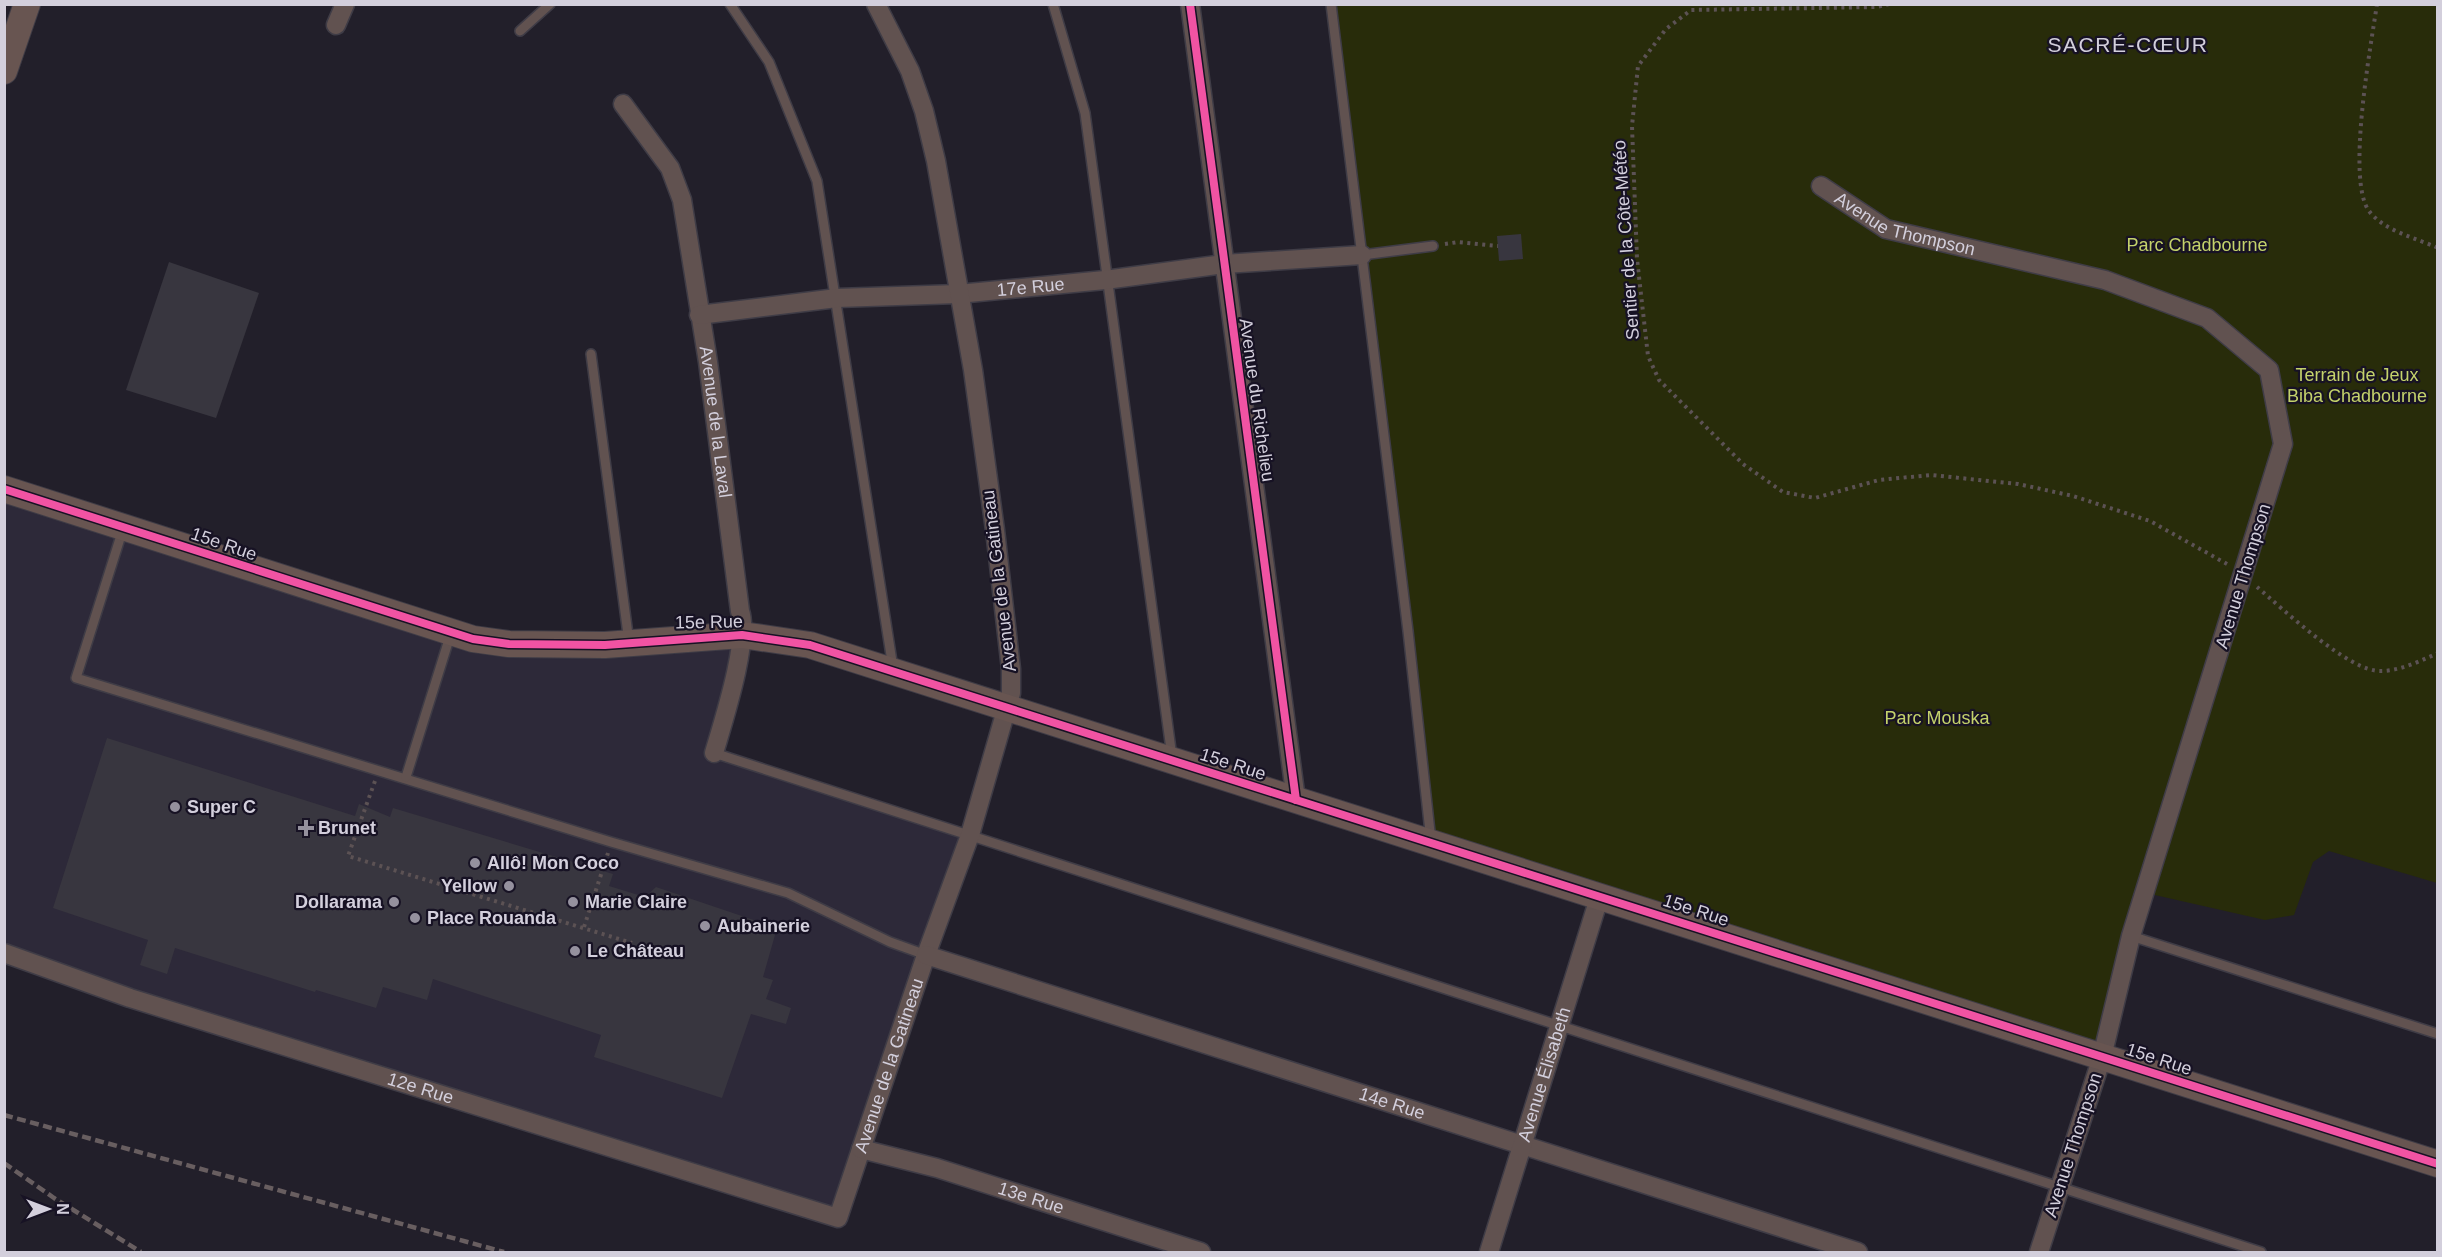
<svg xmlns="http://www.w3.org/2000/svg" width="2442" height="1257" viewBox="0 0 2442 1257" font-family="Helvetica,sans-serif">
	<style>
		.commercial { fill: #2d2939 }
		.green { fill: #282c0a }
		.building { fill: #38363f }
		.lines { fill: none; stroke-linecap: round; stroke-linejoin: round }
		.lane-casing { stroke: #3f3c46; stroke-width: 12 }
		.street-casing { stroke: #3f3c46; stroke-width: 21 }
		.secondary-casing { stroke: #3f3c46; stroke-width: 28 }
		.path { stroke: #5c5254; stroke-width: 4; stroke-dasharray: 3 4.5; stroke-linecap: butt }
		.lane { stroke: #615250; stroke-width: 9 }
		.street { stroke: #615250; stroke-width: 18 }
		.secondary { stroke: #685551; stroke-width: 26 }
		.rail { stroke: #685e60; stroke-width: 4.5; stroke-dasharray: 9 4.5; stroke-linecap: butt }
		.cycleway-casing { stroke: #171224; stroke-width: 11 }
		.cycleway { stroke: #f153a3; stroke-width: 8 }
		.poi-dot { fill: #95919e; stroke: #171224; stroke-width: 2 }
		.labels { text-anchor: middle; dominant-baseline: central; stroke-width: 4.5; stroke-linejoin: round; paint-order: stroke }
		.street-label { font-size: 18px; fill: #d3cfdc; stroke: #171224 }
		.park-label { font-size: 18px; fill: #c4d26b; stroke: #171224 }
		.poi-label { font-size: 18px; font-weight: bold; fill: #d3cfdc; stroke: #171224; text-anchor: start }
		.quarter-label { font-size: 21px; letter-spacing: 1.5px; fill: #d3cfdc; stroke: #171224 }
	</style>
	<rect width="100%" height="100%" fill="#221f2a"/>
	<!-- commercial -->
	<polygon class="commercial" points="5,489 473,639 734,636 714,753 970,835 838,1218 5,953"/>
	<!-- green -->
	<polygon class="green" points="1331,5 2437,5 2437,883 2329,851 2313,862 2294,915 2265,920 2146,893 2102,1057 1431,841"/>
	<!-- building -->
	<g class="building">
		<polygon points="1521,234 1523,259 1499,261 1497,236"/>
		<polygon points="169,262 259,293 216,418 126,390"/>
		<polygon points="107,738 355,816 359,804 390,817 393,808 613,874 609,886 645,897 656,887 777,928 763,977 773,980 766,999 791,1008 786,1024 751,1014 722,1098 594,1057 601,1035 433,979 427,1000 383,987 376,1008 316,990 315,992 175,948 167,974 140,965 148,940 53,908"/>
	</g>
	<g class="lines">
		<!-- lane casing -->
		<g class="lane-casing">
			<g id="lane">
				<polyline points="730,4 769,62 817,181 893,668"/>
				<polyline points="1053,4 1085,113 1172,757"/>
				<polyline points="1331,4 1408,631 1431,841"/>
				<polyline points="520,31 550,4"/>
				<polyline points="1362,255 1433,246"/>
				<polyline points="591,354 629,642"/>
				<polyline points="123,529 76,678 611,842 788,893 890,942 926,955"/>
				<polyline points="714,753 2261,1252"/>
				<polyline points="406,777 451,633"/>
				<polyline points="2131,936 2438,1034"/>
			</g>
		</g>
		<!-- street casing -->
		<g class="street-casing">
			<g id="street">
				<polyline points="1190,4 1296,800"/>
				<polyline points="336,25 345,4"/>
				<path id="s1" d="M623,104l47,64 12,32 26,162 32,249c10,28 -17,111 -26,142"/>
				<path id="s2" d="M1821,186l65,43 219,51 102,38 62,52 14,74 -152,492 -29,121 -63,195"/>
				<path id="s3" d="M699,315l138,-17 121,-4 147,-14 119,-16 138,-9"/>
				<path id="s4" d="M4,953l126,45 708,220 88,-263 44,-120 41,-142v-24l-16,-139 -22,-160 -37,-209 -12,-50 -14,-40 -34,-67"/>
				<path id="s5" d="M926,955l932,297"/>
				<path id="s6" d="M861,1149l76,19 264,84"/>
				<path id="s7" d="M1489,1252l111,-357"/>
			</g>
		</g>
		<!-- secondary casing -->
		<g class="secondary-casing">
			<g id="secondary">
				<polyline points="4,71 27,4"/>
				<polyline points="4,489 473,639 509,644 605,645 742,635 810,645 2438,1164"/>
			</g>
		</g>
		<!-- path -->
		<g class="path">
			<polyline points="1889,4 1877,7 1691,10 1666,29 1638,66 1632,126 1637,259 1648,356 1659,380 1743,464 1783,492 1815,498 1879,480 1931,475 2018,484 2073,496 2150,521 2227,564"/>
			<path d="M2377,4c-6,41 -31,176 -8,207 15,20 47,27 69,37"/>
			<polyline points="1445,244 1458,242 1498,246"/>
			<path d="M2257,587c26,22 92,85 124,84 19,0 39,-10 57,-18"/>
			<polyline points="375,781 348,856 632,943"/>
			<polyline points="584,927 608,853"/>
		</g>
		<!-- lane -->
		<use href="#lane" class="lane"/>
		<!-- street -->
		<use href="#street" class="street"/>
		<!-- secondary -->
		<use href="#secondary" class="secondary"/>
		<!-- rail -->
		<g class="rail">
			<polyline points="4,1115 504,1252"/>
			<polyline points="4,1163 54,1198 141,1252"/>
		</g>
		<!-- cycleway casing -->
		<g class="cycleway-casing">
			<g id="cycleway">
				<polyline points="1190,4 1296,800"/>
				<polyline points="4,489 473,639 509,644 605,645 742,635 810,645 2438,1164"/>
			</g>
		</g>
		<!-- cycleway -->
		<use href="#cycleway" class="cycleway"/>
	</g>
	<!-- markers -->
	<g class="poi-dot">
		<circle cx="175" cy="807" r="6"/>
		<path d="M303 819h6v6h6v6h-6v6h-6v-6h-6v-6h6z"/>
		<circle cx="475" cy="863" r="6"/>
		<circle cx="509" cy="886" r="6"/>
		<circle cx="394" cy="902" r="6"/>
		<circle cx="573" cy="902" r="6"/>
		<circle cx="415" cy="918" r="6"/>
		<circle cx="705" cy="926" r="6"/>
		<circle cx="575" cy="951" r="6"/>
	</g>
	<g class="labels">
		<!-- street labels -->
		<g class="street-label">
			<text stroke="none"><textPath href="#s2" startOffset="94">Avenue Thompson</textPath></text>
			<text transform="translate(1626 240) rotate(-94)">Sentier de la Côte-Météo</text>
			<text stroke="none"><textPath href="#s3" startOffset="333">17e Rue</textPath></text>
			<text transform="translate(1257 400) rotate(82)">Avenue du Richelieu</text>
			<text stroke="none"><textPath href="#s1" startOffset="338">Avenue de la Laval</textPath></text>
			<text transform="translate(224 544) rotate(19)">15e Rue</text>
			<text transform="translate(2243 576) rotate(-73)">Avenue Thompson</text>
			<text transform="translate(999 581) rotate(-97)">Avenue de la Gatineau</text>
			<text transform="translate(709 622) rotate(-1)">15e Rue</text>
			<text transform="translate(1233 764) rotate(18)">15e Rue</text>
			<text transform="translate(1696 910) rotate(18)">15e Rue</text>
			<text transform="translate(2159 1059) rotate(18)">15e Rue</text>
			<text stroke="none"><textPath href="#s4" startOffset="1036">Avenue de la Gatineau</textPath></text>
			<text stroke="none"><textPath href="#s7" startOffset="186">Avenue Élisabeth</textPath></text>
			<text stroke="none"><textPath href="#s4" startOffset="438">12e Rue</textPath></text>
			<text stroke="none"><textPath href="#s5" startOffset="489">14e Rue</textPath></text>
			<text transform="translate(2073 1145) rotate(-72)">Avenue Thompson</text>
			<text stroke="none"><textPath href="#s6" startOffset="177">13e Rue</textPath></text>
		</g>
		<!-- park labels -->
		<g class="park-label">
			<text x="2197" y="245">Parc Chadbourne</text>
			<text x="2357" y="375">Terrain de Jeux<tspan x="2357" dy="21">Biba Chadbourne</tspan></text>
			<text x="1937" y="718">Parc Mouska</text>
		</g>
		<!-- poi labels -->
		<g class="poi-label">
			<text x="187" y="807">Super C</text>
			<text x="318" y="828">Brunet</text>
			<text x="487" y="863">Allô! Mon Coco</text>
			<text x="497" y="886" text-anchor="end">Yellow</text>
			<text x="382" y="902" text-anchor="end">Dollarama</text>
			<text x="585" y="902">Marie Claire</text>
			<text x="427" y="918">Place Rouanda</text>
			<text x="717" y="926">Aubainerie</text>
			<text x="587" y="951">Le Château</text>
		</g>
		<!-- quarter labels -->
		<g class="quarter-label">
			<text x="2128" y="44">SACRÉ-CŒUR</text>
		</g>
	</g>
	<!-- border -->
	<rect width="2442" height="1257" fill="none" stroke="#d3cfdc" stroke-width="12"/>
	<!-- north arrow -->
	<g transform="translate(48 1209) rotate(90)" stroke="#171224" stroke-width="4.5" paint-order="stroke">
	<path d="M0-4.5L10 22L0 15L-10 22Z" fill="#d3cfdc"/>
	<text y="-9" font-size="16" font-weight="bold" text-anchor="middle" fill="#d3cfdc">N</text>
	</g>
</svg>
